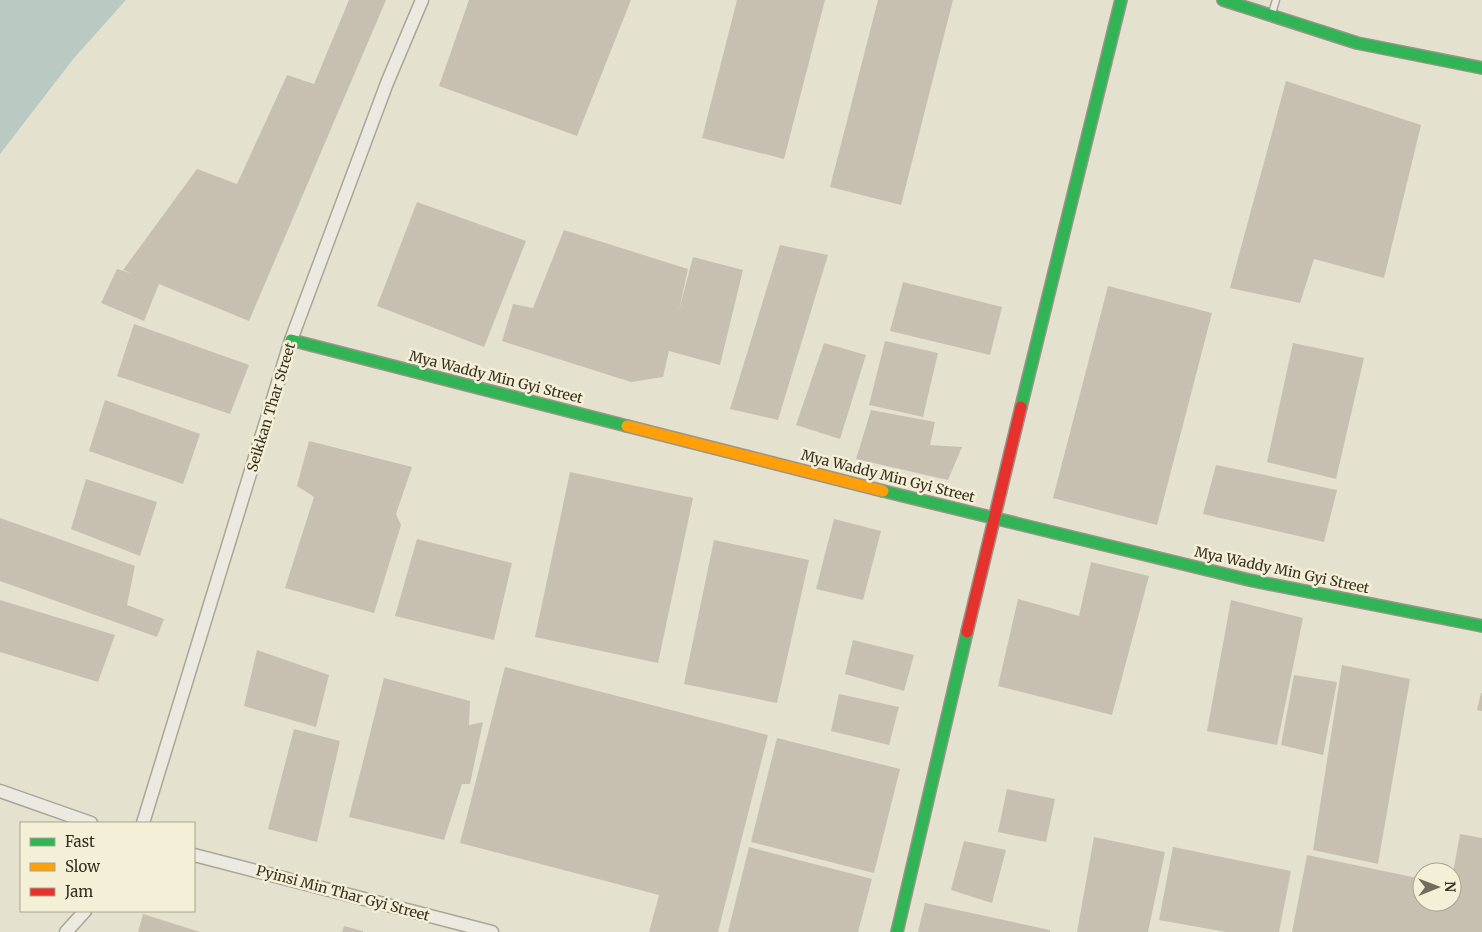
<svg xmlns="http://www.w3.org/2000/svg" width="1482" height="932" viewBox="0 0 1482 932" font-family="Merriweather,serif">
	<style>
		.water { fill: #bacac2 }
		.building { fill: #c7c0b0 }
		.lines { fill: none; stroke-linecap: round; stroke-linejoin: round }
		.lane-casing { stroke: #a9a698; stroke-width: 9 }
		.street-casing { stroke: #a9a698; stroke-width: 15 }
		.fast-casing { stroke: #999588; stroke-width: 14 }
		.slow-casing { stroke: #999588; stroke-width: 14 }
		.jam-casing { stroke: #999588; stroke-width: 14 }
		.lane { stroke: #eceae0; stroke-width: 6 }
		.street { stroke: #eceae0; stroke-width: 12 }
		.fast { stroke: #30b455; stroke-width: 11 }
		.slow { stroke: #ff9f0a; stroke-width: 11 }
		.jam { stroke: #e5322d; stroke-width: 11 }
		.labels { text-anchor: middle; dominant-baseline: central; stroke-width: 5; stroke-linejoin: round; paint-order: stroke }
		.street-label { font-size: 14px; fill: #382f20; stroke: #f4f0d7 }
	</style>
	<rect width="100%" height="100%" fill="#e4e1cf"/>
	<!-- water -->
	<polygon class="water" points="0,0 126,0 74,58 0,154"/>
	<!-- building -->
	<g class="building">
		<polygon points="349,0 386,0 249,321 159,284 144,321 101,303 117,269 133,274 123,270 197,169 237,184 287,75 314,84"/>
		<polygon points="469,0 631,0 577,136 439,86"/>
		<polygon points="737,0 825,0 784,159 702,138"/>
		<polygon points="878,0 953,0 901,205 830,187"/>
		<polygon points="1286,81 1421,125 1384,278 1314,259 1300,303 1230,288"/>
		<polygon points="417,202 526,241 484,347 377,306"/>
		<polygon points="564,230 688,269 679,310 693,257 743,270 720,365 669,351 663,377 631,382 502,341 513,304 533,308"/>
		<polygon points="780,245 828,255 778,420 730,409"/>
		<polygon points="903,282 1002,307 990,355 890,331"/>
		<polygon points="1108,286 1212,313 1157,525 1053,498"/>
		<polygon points="134,324 249,365 230,414 117,376"/>
		<polygon points="885,341 938,353 923,417 869,405"/>
		<polygon points="824,343 866,355 840,439 796,425"/>
		<polygon points="1293,343 1364,358 1336,479 1267,462"/>
		<polygon points="105,400 200,434 183,484 89,451"/>
		<polygon points="871,410 935,422 930,445 962,447 948,480 856,459"/>
		<polygon points="309,441 412,467 396,514 401,525 374,613 285,588 314,497 297,486"/>
		<polygon points="1216,465 1337,490 1324,542 1203,514"/>
		<polygon points="570,472 693,498 658,663 535,637"/>
		<polygon points="86,479 157,502 140,556 71,529"/>
		<polygon points="0,518 135,566 127,605 164,619 157,637 0,581"/>
		<polygon points="834,519 881,531 863,600 816,589"/>
		<polygon points="417,539 512,563 494,640 395,616"/>
		<polygon points="714,540 809,560 777,703 684,684"/>
		<polygon points="1091,562 1149,576 1112,715 998,686 1018,599 1079,616"/>
		<polygon points="0,600 115,635 98,682 0,652"/>
		<polygon points="1231,600 1303,618 1277,745 1207,731"/>
		<polygon points="853,640 914,655 904,691 845,674"/>
		<polygon points="257,650 329,675 316,727 244,706"/>
		<polygon points="1342,665 1410,679 1378,864 1313,850"/>
		<polygon points="505,667 768,735 718,932 649,932 659,895 460,843"/>
		<polygon points="1294,675 1337,682 1323,755 1281,745"/>
		<polygon points="384,678 470,701 469,725 483,722 470,784 462,784 444,840 349,817"/>
		<polygon points="1481,693 1482,693 1482,711 1477,710"/>
		<polygon points="839,694 899,707 889,745 831,731"/>
		<polygon points="294,729 340,741 317,842 268,829"/>
		<polygon points="777,738 900,769 874,873 751,842"/>
		<polygon points="1007,789 1055,799 1046,842 998,832"/>
		<polygon points="1460,834 1482,838 1482,932 1292,932 1307,855 1422,879 1422,902 1452,902 1452,878"/>
		<polygon points="1094,837 1165,852 1148,932 1077,932"/>
		<polygon points="964,841 1006,850 992,903 951,890"/>
		<polygon points="749,847 872,879 858,932 728,932"/>
		<polygon points="1173,847 1291,871 1279,932 1226,932 1159,920"/>
		<polygon points="925,903 1050,930 1050,932 918,932"/>
		<polygon points="143,914 200,932 138,932"/>
		<polygon points="344,926 363,931 363,932 342,932"/>
	</g>
	<g class="lines">
		<!-- lane casing -->
		<g class="lane-casing">
			<polyline id="lane" points="1272,13 1276,0"/>
		</g>
		<!-- street casing -->
		<g class="street-casing">
			<g id="street">
				<polyline points="0,791 91,823"/>
				<polyline points="143,823 291,340 387,83 422,0"/>
				<polyline points="194,855 492,932"/>
				<polyline points="66,932 85,911"/>
			</g>
		</g>
		<!-- fast casing -->
		<g class="fast-casing">
			<g id="fast">
				<polyline points="1223,0 1357,43 1482,68"/>
				<polyline points="291,340 627,426"/>
				<polyline points="1021,407 1121,0"/>
				<polyline points="883,491 1249,580 1482,626"/>
				<polyline points="897,932 967,632"/>
			</g>
		</g>
		<!-- slow casing -->
		<g class="slow-casing">
			<polyline id="slow" points="627,426 883,491"/>
		</g>
		<!-- jam casing -->
		<g class="jam-casing">
			<polyline id="jam" points="967,632 1021,407"/>
		</g>
		<!-- lane -->
		<use href="#lane" class="lane"/>
		<!-- street -->
		<use href="#street" class="street"/>
		<!-- fast -->
		<use href="#fast" class="fast"/>
		<!-- slow -->
		<use href="#slow" class="slow"/>
		<!-- jam -->
		<use href="#jam" class="jam"/>
	</g>
	<g class="labels">
		<!-- street labels -->
		<g class="street-label">
			<text transform="translate(496 377) rotate(14)">Mya Waddy Min Gyi Street</text>
			<text transform="translate(271 407) rotate(-73)">Seikkan Thar Street</text>
			<text transform="translate(888 476) rotate(14)">Mya Waddy Min Gyi Street</text>
			<text transform="translate(1282 570) rotate(12)">Mya Waddy Min Gyi Street</text>
			<text transform="translate(343 893) rotate(15)">Pyinsi Min Thar Gyi Street</text>
		</g>
	</g>
	<!-- legend -->
	<rect x="20" y="822" width="175" height="90" fill="#f4f0d7" stroke="#a9a38e"/>
	<rect x="30" y="838" width="25" height="8" fill="#30b455" stroke="#a9a38e"/>
	<text x="65" y="847" font-size="15" fill="#382f20">Fast</text>
	<rect x="30" y="863" width="25" height="8" fill="#ff9f0a" stroke="#a9a38e"/>
	<text x="65" y="872" font-size="15" fill="#382f20">Slow</text>
	<rect x="30" y="888" width="25" height="8" fill="#e5322d" stroke="#a9a38e"/>
	<text x="65" y="897" font-size="15" fill="#382f20">Jam</text>
	<!-- north arrow -->
	<g transform="translate(1437 887) rotate(89)"><circle r="24" fill="#f4f0d7" stroke="#a9a38e"/>
	<path d="M0-4L9 19L0 12L-9 19Z" fill="#746d5d"/>
	<text y="-8" font-size="14" font-weight="bold" text-anchor="middle" fill="#382f20">N</text>
	</g>
</svg>
